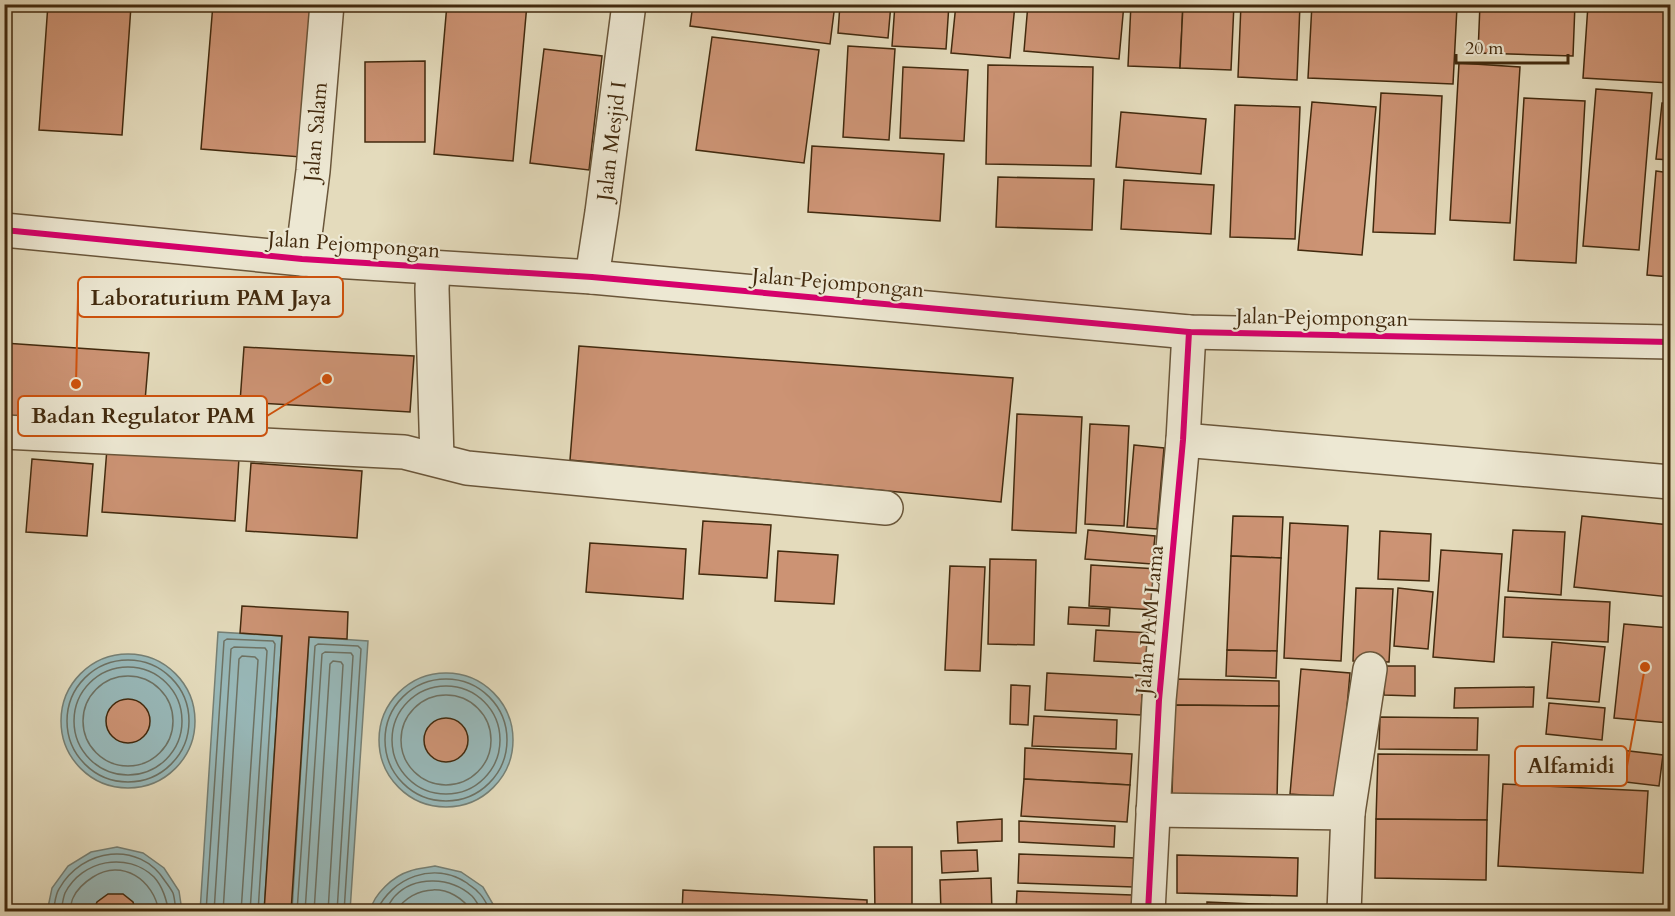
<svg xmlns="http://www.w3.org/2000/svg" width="1675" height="916" viewBox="0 0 1675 916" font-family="Cardo,serif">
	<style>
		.water { fill: #98b9ba; stroke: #768075; stroke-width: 1.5 }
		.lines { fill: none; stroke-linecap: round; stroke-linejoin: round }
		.shore { stroke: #6d7264; stroke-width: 1.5 }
		.building { fill: #cc9374; stroke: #422a0e; stroke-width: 1.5 }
		.minor-casing { stroke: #6a563a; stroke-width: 36 }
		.minor { stroke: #ede8d3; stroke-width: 33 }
		.cycleway-casing { stroke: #ede8d3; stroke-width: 10 }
		.cycleway { stroke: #d6006c; stroke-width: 6 }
		.labels { text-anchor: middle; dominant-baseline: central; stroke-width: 4.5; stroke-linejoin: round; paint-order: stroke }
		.street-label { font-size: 21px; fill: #422a0e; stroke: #ede8d3 }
		.leader { fill: none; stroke: #cf520c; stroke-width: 2 }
		.callout-dot { fill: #cf520c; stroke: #ede8d3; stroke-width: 2 }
		.callout { fill: #ede8d3; stroke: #cf520c; stroke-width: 2 }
		.callout-label { font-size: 22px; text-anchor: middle; font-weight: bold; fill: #422a0e }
	</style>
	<rect width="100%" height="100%" fill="#e4dbbc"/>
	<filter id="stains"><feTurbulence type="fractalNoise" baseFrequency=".00333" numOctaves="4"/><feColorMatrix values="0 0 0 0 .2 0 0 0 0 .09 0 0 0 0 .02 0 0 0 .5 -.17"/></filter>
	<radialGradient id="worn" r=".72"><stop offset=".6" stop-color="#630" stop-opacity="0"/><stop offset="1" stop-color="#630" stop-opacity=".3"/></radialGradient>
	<!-- water -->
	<g class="water">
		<polygon points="218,632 282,636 264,911 200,912"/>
		<polygon points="309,637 368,641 350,911 292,911"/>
		<circle cx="128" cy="721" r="67"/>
		<circle cx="446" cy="740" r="67"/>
		<polygon points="117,847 143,853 164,868 179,891 182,911 47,912 52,888 68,866 91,852"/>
		<path d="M435,866l26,6 22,15 14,24h-127c4,-17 23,-35 40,-40 8,-3 17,-3 25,-5z"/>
	</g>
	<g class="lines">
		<!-- shore -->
		<g class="shore">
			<circle cx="128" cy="721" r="61"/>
			<circle cx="128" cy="721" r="54"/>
			<circle cx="128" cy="721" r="45"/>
			<circle cx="446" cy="740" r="61"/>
			<circle cx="446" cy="740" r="54"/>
			<circle cx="446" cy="740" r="45"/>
			<path d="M53,912c2,-8 2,-17 6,-23 23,-41 80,-49 106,-8 3,4 6,8 8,12 2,6 2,13 3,19"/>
			<path d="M61,912c1,-6 2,-14 4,-19 17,-33 62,-42 89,-16 9,10 12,22 15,35"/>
			<path d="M70,912c1,-5 1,-10 3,-14 4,-9 12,-16 20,-21 29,-19 61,3 66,35"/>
			<polyline points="206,912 224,641 227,639 273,641 275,644 258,912"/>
			<polyline points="214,912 231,649 234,647 265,648 267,651 250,912"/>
			<polyline points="223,912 239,659 242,656 255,657 258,660 241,912"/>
			<polyline points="297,912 315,646 318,644 358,646 361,649 344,912"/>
			<polyline points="305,912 322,654 325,652 351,653 353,656 337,912"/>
			<polyline points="314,912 330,664 333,661 341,662 343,665 328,912"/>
			<path d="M376,912c16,-35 58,-51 91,-29 3,3 8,5 11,9 6,5 9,13 13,20"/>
			<path d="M384,912c4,-5 7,-12 11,-16 20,-21 56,-19 77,0 4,4 7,10 10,16"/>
			<path d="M395,912c19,-29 58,-30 77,0"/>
		</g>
	</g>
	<!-- building -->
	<g class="building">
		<polygon points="48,4 131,6 122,135 39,130"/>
		<polygon points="213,4 247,4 313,9 301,157 201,149"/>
		<polygon points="447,4 527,4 513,161 434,154"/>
		<polygon points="693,4 835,4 830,44 690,26"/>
		<polygon points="840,4 891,4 888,38 838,33"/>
		<polygon points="895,4 949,4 946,49 892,46"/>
		<polygon points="956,4 1015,4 1010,58 951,53"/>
		<polygon points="1028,4 1124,4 1119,59 1024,51"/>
		<polygon points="1131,4 1183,4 1180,68 1128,66"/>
		<polygon points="1183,4 1234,4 1231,70 1180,68"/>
		<polygon points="1241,4 1300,4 1297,80 1238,77"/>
		<polygon points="1312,4 1389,4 1457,7 1453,84 1308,78"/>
		<polygon points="1480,4 1575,4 1573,56 1478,53"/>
		<polygon points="1588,5 1670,10 1670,83 1583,78"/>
		<polygon points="712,37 819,50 804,163 696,150"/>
		<polygon points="848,46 895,49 889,140 843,137"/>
		<polygon points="544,49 602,56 589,170 530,163"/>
		<polygon points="425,61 425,142 365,142 365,62"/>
		<polygon points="1459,63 1520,67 1510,223 1450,220"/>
		<polygon points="988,65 1093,67 1091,166 986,164"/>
		<polygon points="903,67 968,70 964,141 900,138"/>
		<polygon points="1596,89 1652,93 1639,250 1583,246"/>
		<polygon points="1381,93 1442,96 1435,234 1373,232"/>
		<polygon points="1524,98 1585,101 1576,263 1514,260"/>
		<polygon points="1312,102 1376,107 1362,255 1298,250"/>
		<polygon points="1662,103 1670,104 1670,160 1656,159"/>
		<polygon points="1235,105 1300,107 1295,239 1230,237"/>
		<polygon points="1121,112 1206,119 1201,174 1116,167"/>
		<polygon points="812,146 944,154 940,221 808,212"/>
		<polygon points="1656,171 1670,173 1670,277 1647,275"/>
		<polygon points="998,177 1094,179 1092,230 996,227"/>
		<polygon points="1124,180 1214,185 1211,234 1121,229"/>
		<polygon points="4,343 149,353 143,425 4,415"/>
		<polygon points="579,346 1013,378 1001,502 570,460"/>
		<polygon points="244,347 414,356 410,412 240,402"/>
		<polygon points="1017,414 1082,417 1076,533 1012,530"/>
		<polygon points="1090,424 1129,426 1124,526 1085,524"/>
		<polygon points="1134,445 1164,448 1157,529 1127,527"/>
		<polygon points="107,448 239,458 235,521 102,512"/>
		<polygon points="32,459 93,464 87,536 26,532"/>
		<polygon points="251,463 362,471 357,538 246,531"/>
		<polygon points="1233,516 1283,517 1281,558 1231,556"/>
		<polygon points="1582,516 1670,525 1670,597 1574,587"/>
		<polygon points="703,521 771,525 767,578 699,574"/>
		<polygon points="1290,523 1348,526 1341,661 1284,658"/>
		<polygon points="1088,530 1155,536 1152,564 1085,559"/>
		<polygon points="1513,530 1565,532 1561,595 1508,591"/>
		<polygon points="1380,531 1431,534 1429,581 1378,579"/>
		<polygon points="590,543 686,549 683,599 586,592"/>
		<polygon points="1441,550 1502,554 1494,662 1433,657"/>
		<polygon points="778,551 838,555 834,604 775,601"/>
		<polygon points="1231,556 1281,558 1277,651 1227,650"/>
		<polygon points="990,559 1036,560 1034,645 988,644"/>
		<polygon points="1091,565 1158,569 1155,610 1089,606"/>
		<polygon points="950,566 985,567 980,671 945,670"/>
		<polygon points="1356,588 1393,589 1389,662 1353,661"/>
		<polygon points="1398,588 1433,592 1428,649 1394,646"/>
		<polygon points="1505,597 1610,602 1608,642 1503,637"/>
		<polygon points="242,606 348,612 347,639 309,637 291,912 264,912 282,636 240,633"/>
		<polygon points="1069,607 1110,609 1109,626 1068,624"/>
		<polygon points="1624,624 1670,628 1670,707 1669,723 1614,718"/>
		<polygon points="1096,630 1152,633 1150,664 1094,661"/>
		<polygon points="1552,642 1605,647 1599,702 1547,698"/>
		<polygon points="1227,650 1277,651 1276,678 1226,676"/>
		<polygon points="1385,666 1415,666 1415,696 1384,695"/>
		<polygon points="1301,669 1350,673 1339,798 1290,794"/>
		<polygon points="1047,673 1143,678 1141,715 1045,710"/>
		<polygon points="1175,679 1279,681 1279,706 1174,705"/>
		<polygon points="1011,685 1030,686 1028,725 1010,724"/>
		<polygon points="1534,687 1533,707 1454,708 1455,688"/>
		<circle cx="128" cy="721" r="22"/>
		<polygon points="1549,703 1605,708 1602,740 1546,734"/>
		<polygon points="1174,705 1279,706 1277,800 1172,799"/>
		<polygon points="1034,716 1117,720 1116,749 1032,746"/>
		<polygon points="1380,717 1478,718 1477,750 1379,749"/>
		<circle cx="446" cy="740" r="22"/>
		<polygon points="1595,747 1663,755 1659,786 1592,778"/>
		<polygon points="1025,748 1132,754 1130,785 1024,779"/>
		<polygon points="1378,754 1489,755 1487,820 1376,819"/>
		<polygon points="1024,779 1130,785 1127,822 1021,816"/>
		<polygon points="1503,784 1648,791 1643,873 1498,866"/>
		<polygon points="1002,819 1002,841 958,843 957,822"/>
		<polygon points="1376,819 1487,820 1486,880 1375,878"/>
		<polygon points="1019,821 1115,826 1114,847 1019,842"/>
		<polygon points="874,847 912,847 912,912 875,912"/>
		<polygon points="977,850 978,871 942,873 941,851"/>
		<polygon points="1019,854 1135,858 1134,887 1018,883"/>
		<polygon points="1177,855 1298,858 1297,896 1177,893"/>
		<polygon points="991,878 992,912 941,912 940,880"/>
		<polygon points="683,890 867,900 867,912 682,912"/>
		<polygon points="1017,891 1132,895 1132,912 1016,912"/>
		<polygon points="108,894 123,894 133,902 136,912 93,912 97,902"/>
		<polygon points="1207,902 1303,906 1303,912 1207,912"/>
	</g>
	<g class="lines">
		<!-- minor casing -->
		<g class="minor-casing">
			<g id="minor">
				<polyline points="4,230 302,259 592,277 1189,332 1670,342"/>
				<polyline points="302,259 313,171 327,4"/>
				<polyline points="433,267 432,289 437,459"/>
				<polyline points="592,277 602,212 629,4"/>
				<polyline points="4,432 404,452 467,468 886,508"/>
				<polyline points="1183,440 1670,482"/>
				<polyline points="1153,810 1348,813 1344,912"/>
				<polyline points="1348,813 1370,669"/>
				<polyline points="1148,912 1159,700 1183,440 1189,332"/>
			</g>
		</g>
		<!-- minor -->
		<use href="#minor" class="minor"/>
		<!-- cycleway casing -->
		<g class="cycleway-casing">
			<g id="cycleway">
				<polyline points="4,230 302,259 592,277 1189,332 1670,342"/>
				<polyline points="1148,912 1159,700 1183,440 1189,332"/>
			</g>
		</g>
		<!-- cycleway -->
		<use href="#cycleway" class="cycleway"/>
	</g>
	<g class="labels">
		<!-- street labels -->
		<g class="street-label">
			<text transform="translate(316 132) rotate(-85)">Jalan Salam</text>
			<text transform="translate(612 141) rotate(-83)">Jalan Mesjid I</text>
			<text transform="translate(354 245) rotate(4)">Jalan Pejompongan</text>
			<text transform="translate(838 283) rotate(5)">Jalan Pejompongan</text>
			<text transform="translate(1322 318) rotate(1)">Jalan Pejompongan</text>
			<text transform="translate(1150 620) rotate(-85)">Jalan PAM Lama</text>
		</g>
	</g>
	<!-- callouts -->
	<path class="leader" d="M76 384L78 297M327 379L267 416M1645 667L1627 766"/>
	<g class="callout-dot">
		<circle cx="76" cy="384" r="6"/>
		<circle cx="327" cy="379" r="6"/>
		<circle cx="1645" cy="667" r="6"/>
	</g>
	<g class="callout">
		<rect x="78" y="277" width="265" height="40" rx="6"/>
		<rect x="18" y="396" width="249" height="40" rx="6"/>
		<rect x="1515" y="746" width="112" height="40" rx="6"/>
	</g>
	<g class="callout-label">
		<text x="211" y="305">Laboraturium PAM Jaya</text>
		<text x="143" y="423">Badan Regulator PAM</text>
		<text x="1571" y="773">Alfamidi</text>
	</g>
	<!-- margin -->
	<rect width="1675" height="916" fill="none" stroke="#e4dbbc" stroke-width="24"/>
	<rect x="6" y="6" width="1663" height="904" fill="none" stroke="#422a0e" stroke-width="3"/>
	<rect x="12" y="12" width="1651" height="892" fill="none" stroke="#422a0e" stroke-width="1.5"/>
	<!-- scale -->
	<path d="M1456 54v9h112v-9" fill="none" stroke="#422a0e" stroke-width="3"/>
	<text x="1465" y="54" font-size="18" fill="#422a0e" stroke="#ede8d3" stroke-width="4.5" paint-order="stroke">20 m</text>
	<rect width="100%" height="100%" filter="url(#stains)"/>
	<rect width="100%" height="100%" fill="url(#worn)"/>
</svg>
